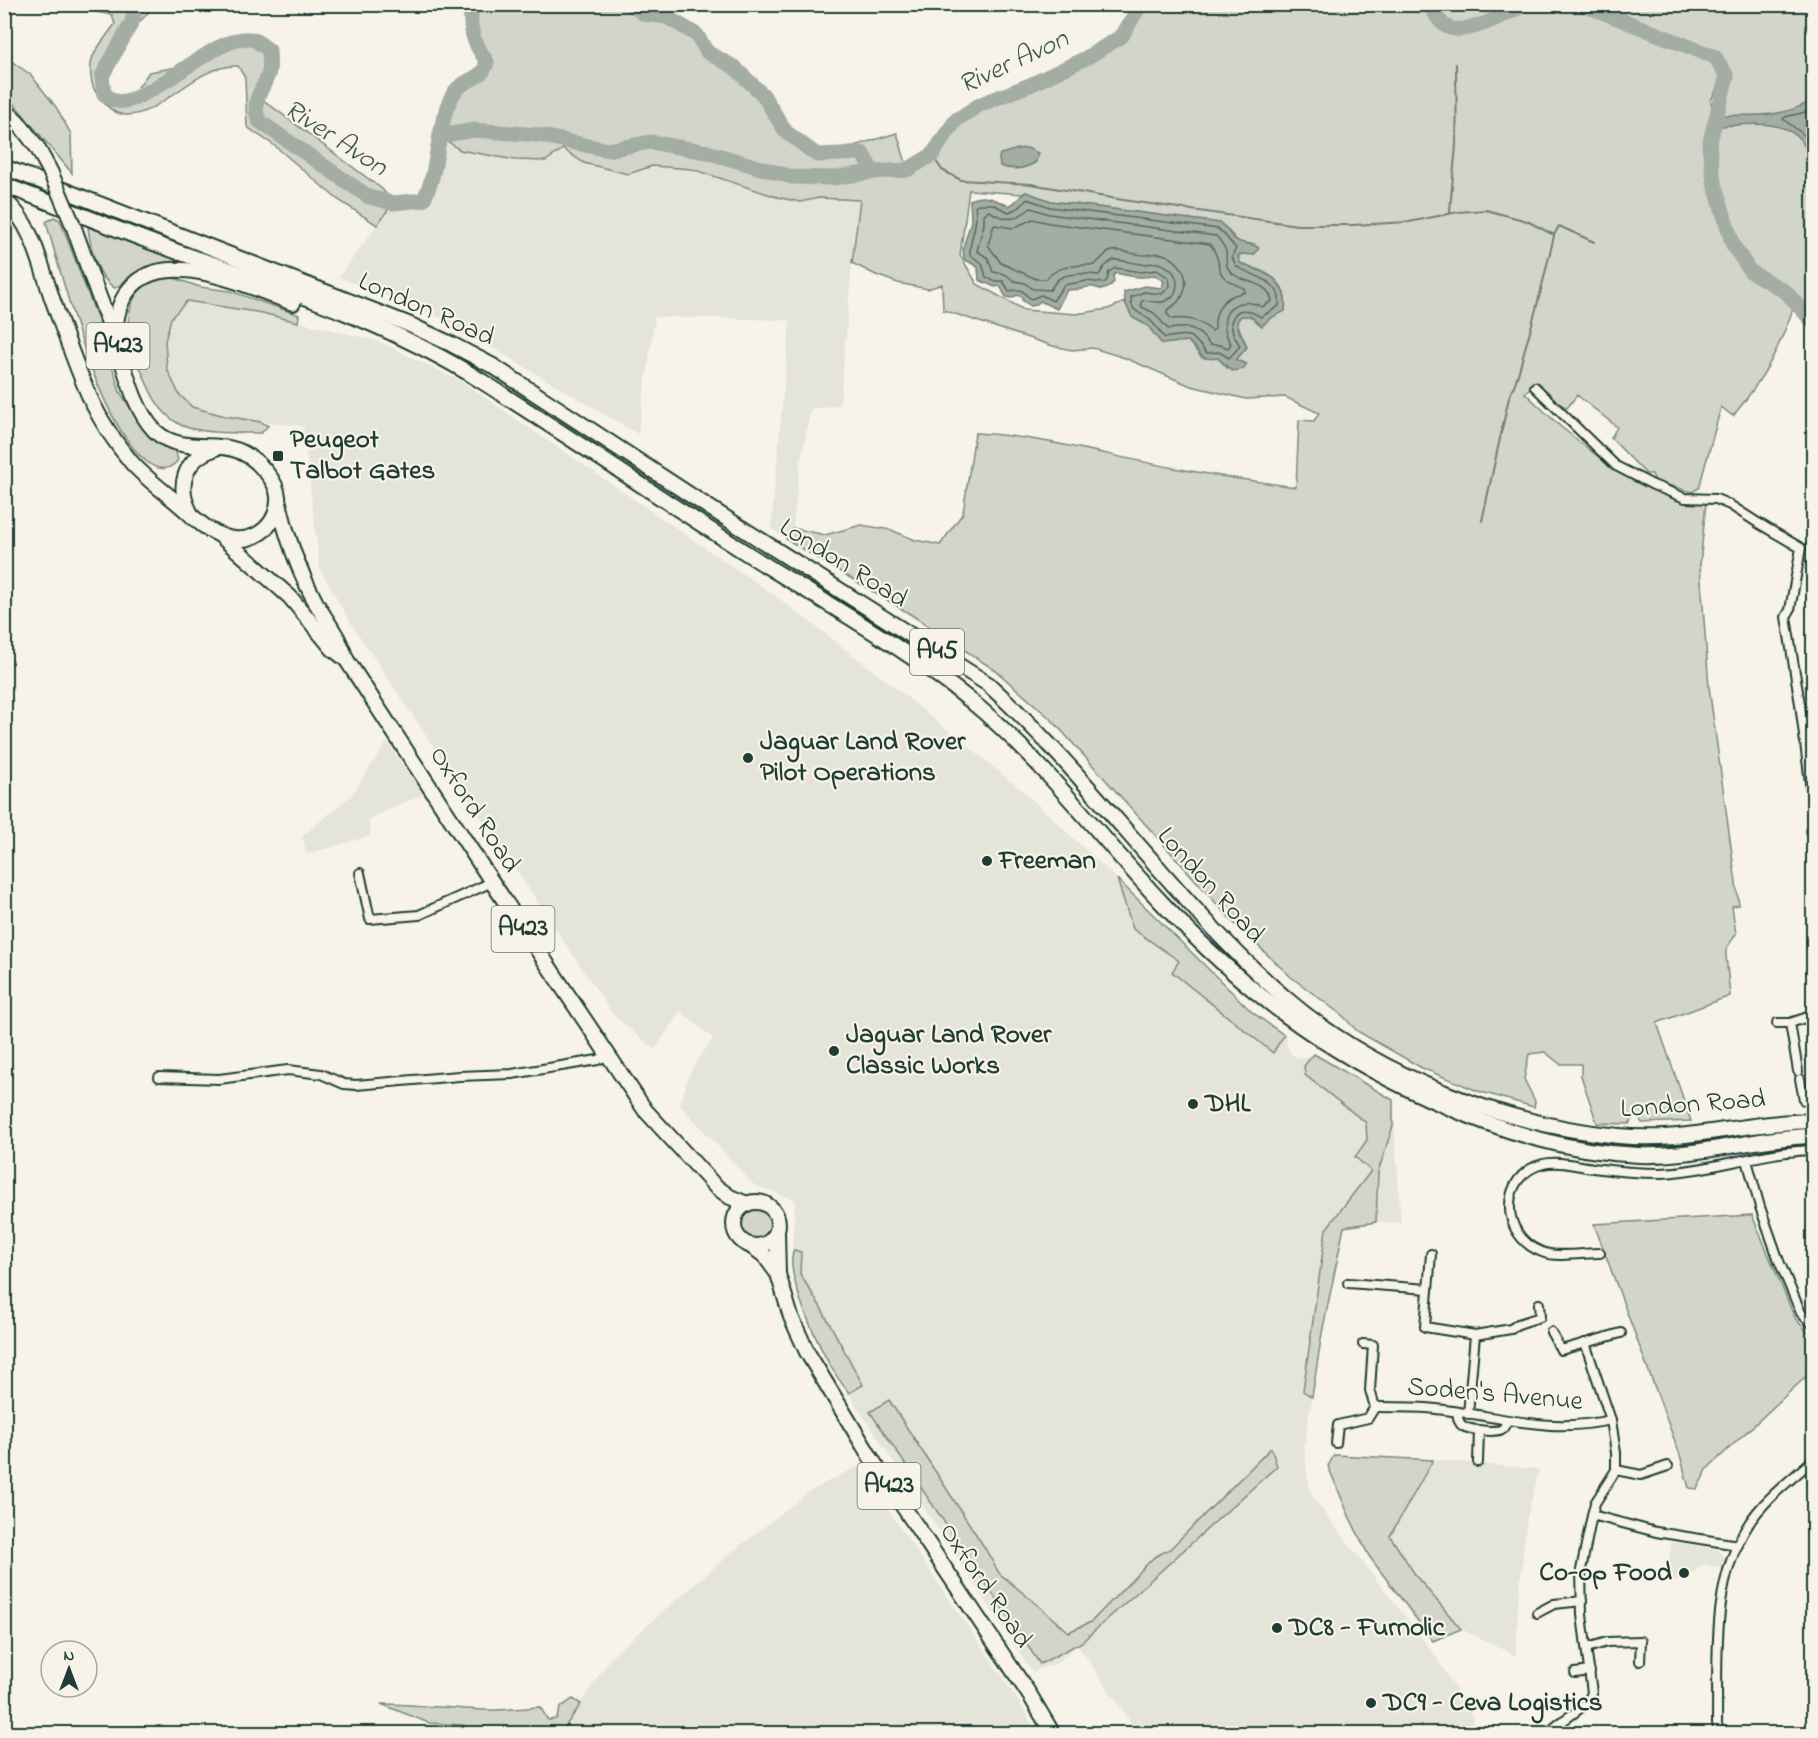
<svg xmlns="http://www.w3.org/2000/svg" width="1818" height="1738" viewBox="0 0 1818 1738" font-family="'Indie Flower',sans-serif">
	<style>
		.built { fill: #e5e4d9 }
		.green { fill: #d3d5ca; stroke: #79897f; stroke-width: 1.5; fill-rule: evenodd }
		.water { fill: #a4ada3; stroke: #6f8077; stroke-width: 1.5 }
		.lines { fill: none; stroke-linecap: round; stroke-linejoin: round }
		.shore { stroke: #546a60; stroke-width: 1.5 }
		.stream { stroke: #6f8077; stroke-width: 2 }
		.river { stroke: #a4ada3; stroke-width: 15 }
		.street-casing { stroke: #1f3d34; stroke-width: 12 }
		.highway-casing { stroke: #1f3d34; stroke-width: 18 }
		.street { stroke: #f7f3e8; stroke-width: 8 }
		.highway { stroke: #f7f3e8; stroke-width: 14 }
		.highway-bridge-casing { stroke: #1f3d34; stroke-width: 18; stroke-linecap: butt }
		.highway-bridge { stroke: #f7f3e8; stroke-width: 14 }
		.poi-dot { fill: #1f3d34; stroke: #f7f3e8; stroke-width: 2 }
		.labels { text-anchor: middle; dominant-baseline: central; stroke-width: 4.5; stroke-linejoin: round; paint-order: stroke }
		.shield { fill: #f7f3e8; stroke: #60746a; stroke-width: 1.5 }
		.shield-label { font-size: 26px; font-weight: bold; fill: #1f3d34 }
		.street-label { font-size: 27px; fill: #1f3d34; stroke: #f7f3e8 }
		.poi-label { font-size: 27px; font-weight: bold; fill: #1f3d34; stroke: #f7f3e8; text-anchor: start }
		.water-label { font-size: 28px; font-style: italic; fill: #405950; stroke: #f7f3e8 }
	</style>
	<rect width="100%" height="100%" fill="#f7f3e8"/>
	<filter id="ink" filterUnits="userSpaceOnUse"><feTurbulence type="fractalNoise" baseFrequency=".0167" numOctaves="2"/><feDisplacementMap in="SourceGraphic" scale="12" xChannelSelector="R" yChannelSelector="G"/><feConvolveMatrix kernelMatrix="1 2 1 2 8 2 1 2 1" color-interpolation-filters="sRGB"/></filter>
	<g filter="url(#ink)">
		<!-- built -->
		<g class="built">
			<polygon points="440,136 460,150 515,160 546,161 563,149 584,163 628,174 652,166 692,169 777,197 800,202 819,198 861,200 852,263 840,405 811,409 800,464 793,528 786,539 771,528 790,320 655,317 638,434 442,318 339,277 393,203 423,200 428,191"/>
			<polygon points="187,301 262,313 378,341 462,382 777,597 887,681 1024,792 1117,879 1133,929 1179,962 1172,972 1273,1052 1284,1035 1287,1038 1286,1043 1291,1054 1301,1059 1314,1054 1393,1100 1401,1223 1376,1222 1344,1227 1322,1333 1304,1447 1309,1486 1313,1498 1434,1654 1473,1717 1471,1730 1473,1733 1138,1733 1077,1644 1068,1654 1054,1665 1041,1668 1033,1673 831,1367 796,1288 791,1267 795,1200 754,1185 680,1105 690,1072 713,1038 680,1011 655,1050 614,1016 354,628 320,570 303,426 261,422 225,416 192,407 179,394 167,369 165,341 171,318"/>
			<polygon points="387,742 423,794 369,819 370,836 307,854 302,836 351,796"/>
			<polygon points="1433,1460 1539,1469 1527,1518 1518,1605 1516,1656 1461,1629 1416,1576 1390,1536"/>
			<polygon points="858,1466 1006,1682 1038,1733 560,1734 612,1656 732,1552 810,1491"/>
			<polygon points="1672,1542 1718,1549 1726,1558 1723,1569 1704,1564 1683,1581 1665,1580"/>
		</g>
		<!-- green -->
		<g class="green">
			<path d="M1430,4l3,6v-6l380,1v305l-17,-10c-16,48 -31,77 -63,116l-12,-9 -22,81 -7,4 -37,-11 -3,-7h-6l-35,-36 6,-11 -40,-32 -10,13 -36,-21 -6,6 36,34 53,42 92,33 -6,64 9,121 30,218 -7,1 4,28 -10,15v7l4,40 -73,27 34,98 -49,2 -3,-6h-6l-4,7 -32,-1 -16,-47v-12h-21l-15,-12 -16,2 -5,25 11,22 -1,6 -56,-16 -56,-23 -65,-37 -14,-15 -52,-39 -58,-55 -181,-202 -57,-50 -85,-56 -124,-75 7,-11 32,7 36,-10 30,5 24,10 25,5 23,-32 12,-80c65,3 126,21 189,33 44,9 88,15 132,21l3,-67 15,1 5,-8 -34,-16 -39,2 -55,-13 -66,-28 -32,-10 -21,2 -19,-4 -110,-36 -1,-26 -14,5 -30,-6 -22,-8 -24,-12 8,-63 -41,-2 -19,4 -23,-5 -85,-28 -40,-3 -24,8 -44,-11 -21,-14 -17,12 -31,-1 -55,-10 -20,-14c4,-16 7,-37 19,-50 10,-10 25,-7 28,-24 -14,-20 -19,-33 -15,-57h158l14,9 23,3 30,18 10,17 27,15 29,28 23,37 31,23h7l73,-22 11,37 24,-15 24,-35 25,-16 49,-19 55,-27 37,-22 19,-31zM1725,74l2,3 -4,48 -9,1 -3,-26zM969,190l53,4 4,-2 25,9 169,22c17,11 8,20 34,21l-16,12 2,7c26,9 48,15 45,47l-16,9 -7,7 -12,-10h-9l-4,5c2,10 7,17 10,26l-11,13 10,4 -19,4 -9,-10h-16l-14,-17 -26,3 -14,-18 -16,-9 -7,-15 -17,7 -32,5 -52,-4 -47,-26 -17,-29z"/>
			<path d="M59,5h94v2l-16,18 -15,29 -12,11 -8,11 2,18 12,7 13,-1 20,-28 40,-7 49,-26h15l16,11 1,23 -12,23 124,93 11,14 -16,22 -40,-26 -62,-53 -28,-19 -2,-49 -7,-12c-44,-2 -75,50 -112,49 -12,0 -23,-12 -29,-21 -6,-8 -8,-24 -5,-35 3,-10 17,-26 23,-35l-3,-9z"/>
			<polygon points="4,56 31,75 56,107 71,134 72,173 5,93"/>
			<path d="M54,217l6,3 38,100 22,72 20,31 35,26 3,11c-9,12 -21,10 -31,2 -50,-40 -82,-177 -101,-240z"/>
			<path d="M88,227l92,32 -1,4c-15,1 -30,1 -44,10 -8,4 -12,11 -20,15 -18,-10 -25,-42 -27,-61z"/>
			<path d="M174,278l26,9 30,4 69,24 -1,7 -36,-9 -75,-12 -16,17 -6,23 2,28 12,25 13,13 33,9 36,6 7,4 -7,7c-20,0 -65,1 -82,-9 -20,-11 -29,-32 -37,-52 -3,-7 -8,-14 -10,-21 -8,-24 -5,-62 24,-71 5,-2 13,-1 18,-2z"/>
			<polygon points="1117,879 1252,1012 1284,1035 1273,1053 1172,972 1179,961 1133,929"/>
			<polygon points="1314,1054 1393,1100 1393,1126 1378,1172 1376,1222 1344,1227 1322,1333 1312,1397 1303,1391 1326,1229 1371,1171 1355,1157 1367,1140 1366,1123 1305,1075 1304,1066"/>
			<circle cx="757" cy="1224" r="16"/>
			<polygon points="1752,1215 1795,1318 1813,1338 1813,1370 1708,1468 1697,1489 1689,1488 1680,1455 1594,1224"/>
			<path d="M794,1250l7,2 -1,22 20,32 43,79 -14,8c-6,-8 -13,-17 -18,-26 -13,-23 -48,-95 -37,-117z"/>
			<polygon points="889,1400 983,1545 999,1573 1041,1608 1068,1632 1091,1622 1154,1557 1170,1549 1271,1448 1277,1466 1082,1642 1040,1664 870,1412"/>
			<polygon points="1334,1455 1433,1460 1390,1536 1416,1576 1461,1629 1433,1641 1369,1556 1349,1516 1328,1466"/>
			<path d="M573,1699l8,5 -21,30 -81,-1 -16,-8 -34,-2 -48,-19c35,0 69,5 103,6 19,1 37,-2 56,-3l8,13 8,-1 5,-12z"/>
		</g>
		<!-- water -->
		<g class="water">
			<path d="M1813,99v75c-2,-8 -4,-19 -8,-27 -16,-32 -62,-21 -91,-21l2,-11c32,0 70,4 97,-16z"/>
			<path d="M1027,148l11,5 -2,9c-11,7 -23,9 -36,4l-1,-8 1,-4 18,-5z"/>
			<path d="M1026,192l25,9 169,22c10,7 9,13 16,17 8,6 16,2 23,8l-5,7 -12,-1 -4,2 2,7c25,10 49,15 45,48l-16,8 -7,7 -12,-10h-9l-4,5 2,10 8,16 -11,13 10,4 -2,5 -12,2 -14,-13c-21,3 -16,-7 -30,-17l-26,3 -14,-18 -16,-9 -7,-15 -1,-10 21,-6 16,2 3,-6 -9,-7c-14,4 -25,1 -39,-2l-3,3 1,6c-13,14 -14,3 -27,5 -2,0 -3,2 -5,2 -5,1 -10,0 -15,1l-10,19 -17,-8 -4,4 -5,1 -9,-6v-3l-5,-2 -5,3 -6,-1 -6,-11 -5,1 -16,-7 -1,-13 -14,-8 -1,-11 8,-27 -1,-21c14,-7 26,0 39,6 8,-4 10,-10 17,-14z"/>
		</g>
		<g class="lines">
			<!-- shore -->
			<g class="shore">
				<polyline points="1814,106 1806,112 1785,117 1783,119 1804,135 1814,155"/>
				<path d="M1027,199l23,8 168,22c8,5 11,13 18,19l-4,9 4,9c16,11 47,13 43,40l-18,11c-12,-7 -25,-13 -30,6l2,11 7,12 -11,12 -10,-6 -13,1c-16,-21 -16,-19 -41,-15 -5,-5 -8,-11 -13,-16 -9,-10 -22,-8 -21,-25l13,-5 18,2 8,-8 -1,-8 -12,-8 -16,2 -26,-4 -6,4 -2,8 -3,3 -17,-2 -23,4 -11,16 -12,-6 -10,4c-10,-8 -7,-11 -22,-8l-6,-10h-9l-8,-4 -4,-14 -12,-8c-1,-17 9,-30 5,-49l3,-2h14l17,8 11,-5z"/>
				<path d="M1031,208l18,6 167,22c3,3 9,11 10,15 1,8 -2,16 6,22 13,12 36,7 40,28l-10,6c-30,-15 -48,11 -31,37l-3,4 -8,-3h-10c-15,-19 -19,-19 -42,-16l-14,-16 -12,-6 -1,-4 2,-3c7,1 16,4 23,1 15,-7 14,-27 1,-34 -9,-6 -13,-4 -22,-3 -10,1 -21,-5 -32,-4l-9,7 -5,8c-12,-1 -29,-3 -39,3 -5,3 -7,8 -10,12l-17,-1 -8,-6 -11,-2 -9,-7 -12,-2 -5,-14 -11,-7 7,-27v-10l5,-3c19,11 25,10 42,-3z"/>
				<path d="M1033,219l16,4 161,21c17,22 -3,30 34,44l1,4c-4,2 -9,2 -13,4 -13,6 -18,19 -17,33l-3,2c-14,-11 -23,-14 -40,-12l-5,-5v-4c27,-14 24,-46 -4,-56 -7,-2 -12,1 -19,1 -10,0 -21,-6 -32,-4 -9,2 -11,10 -18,14 -3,1 -7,-1 -10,0 -15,1 -27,2 -38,14h-10l-35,-16 -13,-18 6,-20 19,3z"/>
			</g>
			<!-- stream -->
			<g class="stream">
				<polyline points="932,155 942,170 961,180 1031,184 1123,200 1297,225 1352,225 1409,222 1458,212 1486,210 1527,221 1554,235 1559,226 1594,242"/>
				<path d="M1450,213c1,-19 3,-37 5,-56 3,-30 1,-62 1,-93"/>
				<path d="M1482,521l27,-124c10,-19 11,-32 17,-52 11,-36 19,-72 28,-109"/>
			</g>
			<!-- river -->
			<g class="river">
				<path d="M137,4l-5,18 -30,54 2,18c4,2 8,6 12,7 29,8 107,-74 138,-61 5,2 10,7 15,10 0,8 2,18 -1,25 -7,19 -17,24 -9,46l110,76 24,6 30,-3c16,-26 13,-74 29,-104 10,-19 31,-14 35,-34 -14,-20 -19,-33 -15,-58"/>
				<polyline points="630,4 644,14 667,17 697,35 707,52 734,67 763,95 786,132 817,155 862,153 873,172"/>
				<path d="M1430,4c3,7 8,15 13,20 17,17 66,-12 84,-20"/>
				<polyline points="1582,4 1715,57 1727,76 1709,145 1714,182 1733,245 1750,271 1786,292 1814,323"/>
				<polyline points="440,136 474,130 538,135 608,150 650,142 707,152 792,177 832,178 873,172 907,170 932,155 956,120 981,104 1030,85 1086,58 1122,36 1141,4"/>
			</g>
			<!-- street casing -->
			<g class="street-casing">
				<g id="street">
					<polyline points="1535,387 1616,466 1653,485 1685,498 1716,499 1730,505 1758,523 1801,548 1790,610 1786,617 1800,704 1814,814"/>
					<polyline points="360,873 370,919 419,915 492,882"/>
					<polyline points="1777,1023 1790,1023 1814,1015"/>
					<polyline points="1790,1023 1798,1071"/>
					<polyline points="159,1077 219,1079 288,1070 321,1074 344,1084 356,1085 459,1076 512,1074 598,1060 608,1055"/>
					<polyline points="1800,1079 1804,1100"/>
					<polyline points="1747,1160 1760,1207 1779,1261 1801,1313 1814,1326"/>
					<path d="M1600,1253c-16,0 -44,5 -58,-1 -43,-16 -43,-77 1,-88 15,-4 34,2 50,4 22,3 45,5 68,5 51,-2 101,-22 153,-23"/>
					<polyline points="1431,1254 1425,1327 1475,1335 1511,1329 1518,1324 1540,1317 1539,1304"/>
					<polyline points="1348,1283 1428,1289"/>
					<polyline points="1551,1332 1561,1350 1621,1333"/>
					<polyline points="1585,1343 1611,1420 1616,1453 1616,1470 1595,1503 1592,1515"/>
					<path d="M1375,1407c17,0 34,0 51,1 66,5 117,27 185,12"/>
					<path d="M1457,1412c1,5 1,11 6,14 5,4 34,7 39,3 2,-1 4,-6 5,-8"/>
					<polyline points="1468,1414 1475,1335"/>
					<polyline points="1336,1443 1338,1425 1368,1418 1375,1407 1370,1390 1373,1345 1363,1344"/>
					<polyline points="1478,1462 1479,1430"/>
					<polyline points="1616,1470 1641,1475 1668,1466"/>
					<polyline points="1537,1613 1554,1604 1582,1601"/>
					<polyline points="1587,1648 1607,1642 1641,1641 1640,1661"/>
					<polyline points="1575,1673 1590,1671"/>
					<path d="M1548,1734c12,-15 37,-23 44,-41l-10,-78 -1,-45 11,-55 64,17 82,13"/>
					<path d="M1719,1734l-2,-11c1,-67 -6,-139 31,-198 16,-26 44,-46 66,-66"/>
				</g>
			</g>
			<!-- highway casing -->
			<g class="highway-casing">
				<g id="highway">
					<polyline points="4,109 17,121 37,147"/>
					<path d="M4,167l404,157 43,20 42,22 217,142 278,176c106,96 187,218 295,312 89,78 219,129 336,140 66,7 130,-15 195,-15"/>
					<path d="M4,185c58,22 116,46 174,67 104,36 212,71 305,130 90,57 178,117 268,174 74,47 152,90 220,145 72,59 128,135 192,203 80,86 161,147 269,196 66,30 134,52 207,55 59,2 116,-18 175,-19"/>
					<path d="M4,200c29,23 37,67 49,101 12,33 24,69 39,101 10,21 25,43 40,61 18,20 42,35 61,54 20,18 48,33 72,12 9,-8 14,-21 13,-33 -1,-9 -6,-17 -12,-24 -9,-11 -22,-21 -37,-24 -24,-4 -53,3 -74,-17 -23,-24 -30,-65 -41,-95 -14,-37 -28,-73 -41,-111"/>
					<path d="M115,335c1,-12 2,-25 8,-36 30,-60 126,-12 170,4"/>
					<path d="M279,503c8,36 20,68 37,100 11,19 24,35 30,56l146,223 153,228 70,76 15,11 17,7"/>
					<path d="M190,512c-14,-26 -5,-54 24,-63"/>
					<polyline points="222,537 290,597 333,649 346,659"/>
					<circle cx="756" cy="1224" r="22"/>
					<polyline points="777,1232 778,1274 791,1317 807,1352 874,1463 1031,1697 1053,1734"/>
					<polyline points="751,1246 764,1255 778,1274"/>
				</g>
			</g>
			<!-- street -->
			<use href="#street" class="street"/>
			<!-- highway -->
			<use href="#highway" class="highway"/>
			<!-- highway-bridge casing -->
			<g class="highway-bridge-casing">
				<polyline id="highway-bridge" points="37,147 50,171 73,225"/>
			</g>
			<!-- highway-bridge -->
			<use href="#highway-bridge" class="highway-bridge"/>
		</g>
	</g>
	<!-- markers -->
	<g class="poi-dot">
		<rect x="272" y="450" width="12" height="12" rx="3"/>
		<circle cx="748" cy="758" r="6"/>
		<circle cx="987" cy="861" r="6"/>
		<circle cx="834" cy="1051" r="6"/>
		<circle cx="1193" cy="1104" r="6"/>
		<circle cx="1684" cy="1573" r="6"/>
		<circle cx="1277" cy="1628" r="6"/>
		<circle cx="1371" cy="1703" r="6"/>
	</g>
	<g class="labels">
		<!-- shield labels -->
		<g class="shield">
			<rect x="86.5" y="323" width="63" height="46" rx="4.5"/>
			<rect x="910" y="629" width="54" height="46" rx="4.5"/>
			<rect x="491.5" y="906" width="63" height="46" rx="4.5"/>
			<rect x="857.5" y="1463" width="63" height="46" rx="4.5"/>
		</g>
		<g class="shield-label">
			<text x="118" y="346">A423</text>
			<text x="937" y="652">A45</text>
			<text x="523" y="929">A423</text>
			<text x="889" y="1486">A423</text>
		</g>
		<!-- street labels -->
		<g class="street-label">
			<text transform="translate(426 310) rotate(24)">London Road</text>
			<text transform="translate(843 564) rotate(32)">London Road</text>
			<text transform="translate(474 810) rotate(57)">Oxford Road</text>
			<text transform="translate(1210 886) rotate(48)">London Road</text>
			<text transform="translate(1693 1105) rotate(-4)">London Road</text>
			<text transform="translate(1495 1395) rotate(5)">Soden's Avenue</text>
			<text transform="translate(985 1586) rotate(56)">Oxford Road</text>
		</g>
		<!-- poi labels -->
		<g class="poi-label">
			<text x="290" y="440">Peugeot<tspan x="290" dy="31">Talbot Gates</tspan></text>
			<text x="760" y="742">Jaguar Land Rover<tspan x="760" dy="31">Pilot Operations</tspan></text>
			<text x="999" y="861">Freeman</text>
			<text x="846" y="1035">Jaguar Land Rover<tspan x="846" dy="31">Classic Works</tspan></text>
			<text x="1205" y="1104">DHL</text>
			<text x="1672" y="1573" text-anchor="end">Co-op Food</text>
			<text x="1289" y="1628">DC8 - Furnolic</text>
			<text x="1383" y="1703">DC9 - Ceva Logistics</text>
		</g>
		<!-- water labels -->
		<g class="water-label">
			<text transform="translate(1014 63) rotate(-25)">River Avon</text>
			<text transform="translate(335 139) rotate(33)">River Avon</text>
		</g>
	</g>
	<!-- margin -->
	<rect width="1818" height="1738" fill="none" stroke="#f7f3e8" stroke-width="24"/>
	<rect x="12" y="12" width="1794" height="1714" fill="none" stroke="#1f3d34" stroke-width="2" filter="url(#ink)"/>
	<!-- north arrow -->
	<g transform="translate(69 1669)"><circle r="28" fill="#f7f3e8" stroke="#a1aaa0" stroke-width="1.5"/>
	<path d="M0-4.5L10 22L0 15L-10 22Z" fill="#1f3d34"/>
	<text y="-9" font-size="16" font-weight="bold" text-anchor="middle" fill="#1f3d34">N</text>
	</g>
</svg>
